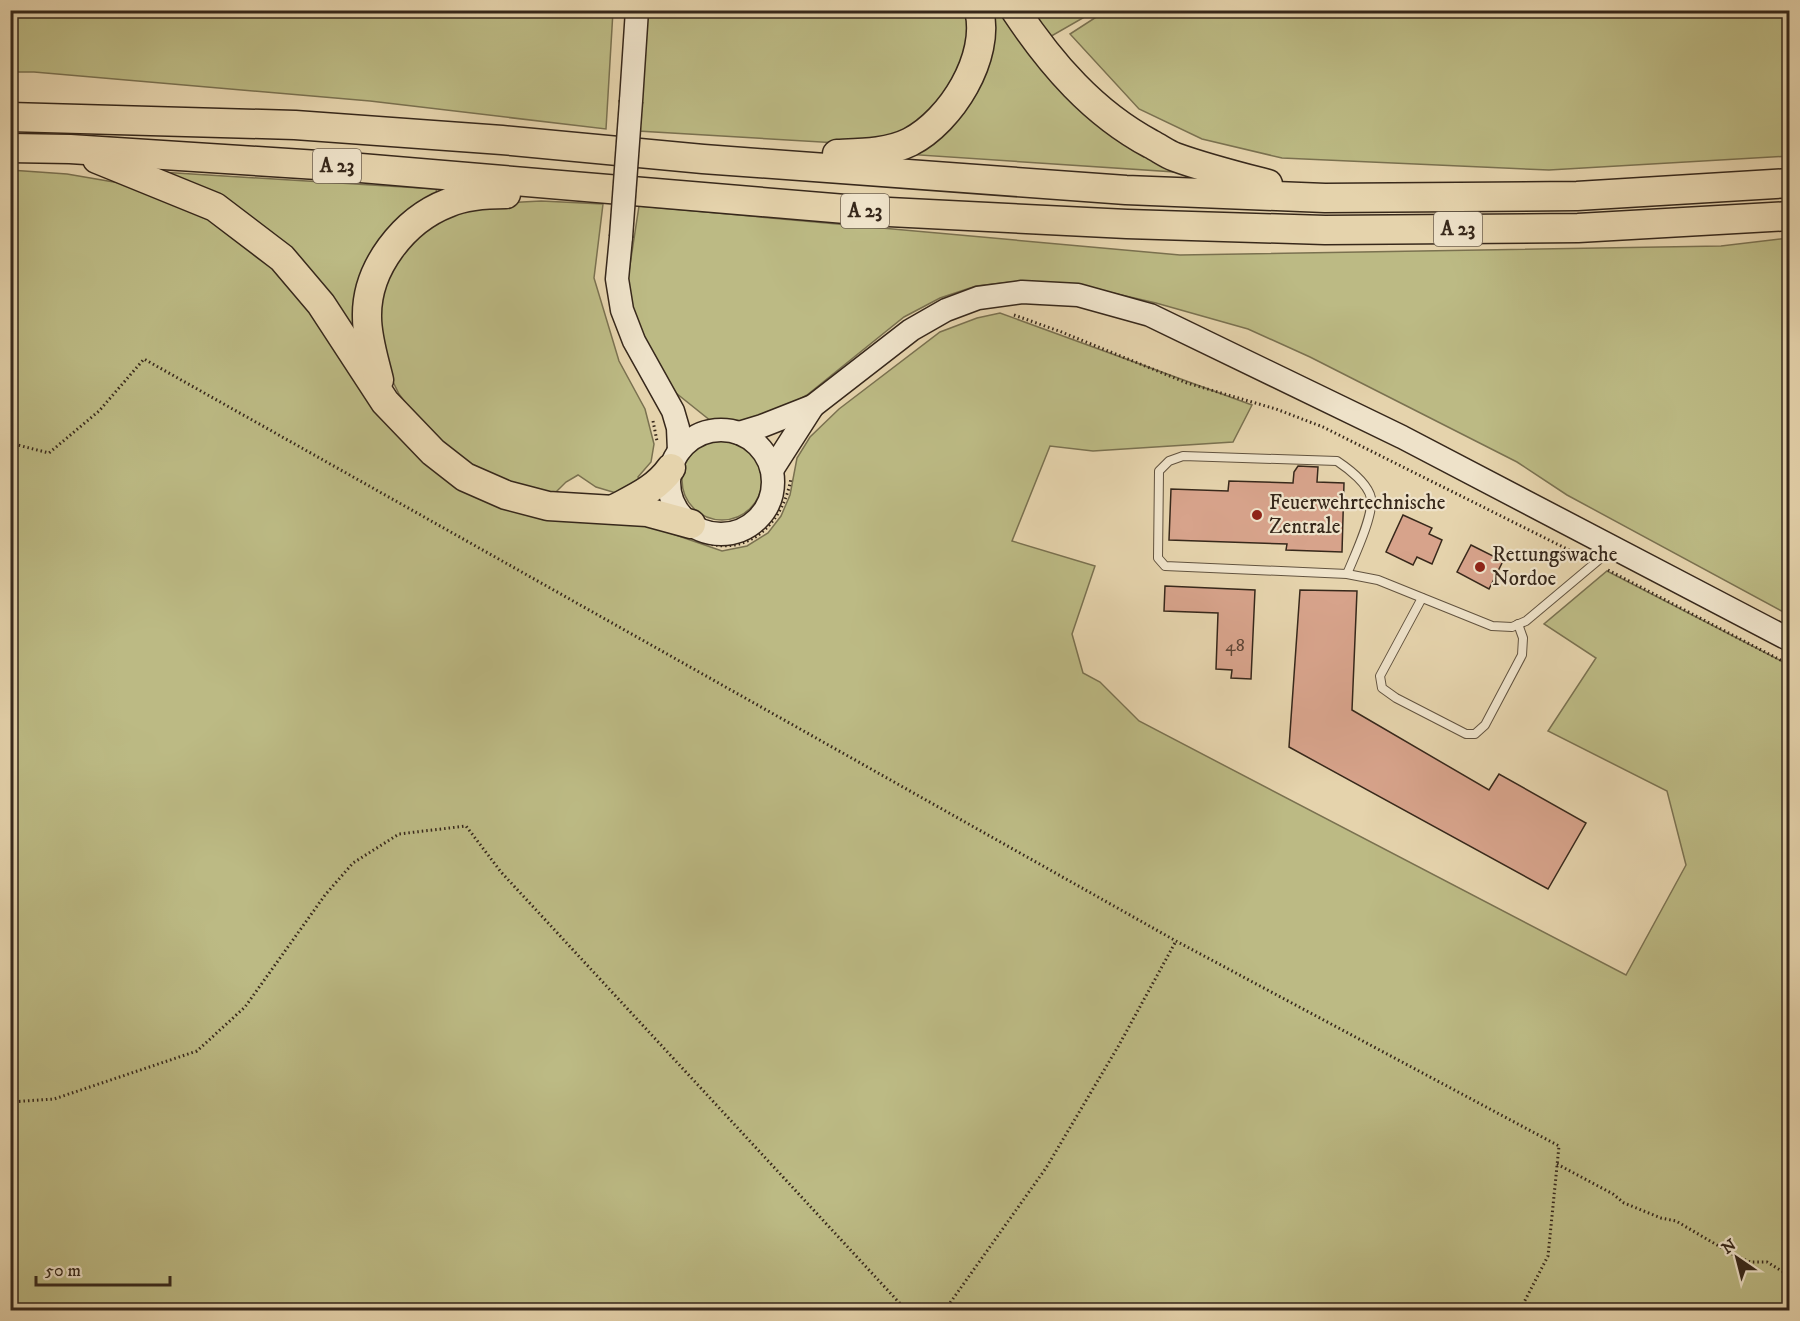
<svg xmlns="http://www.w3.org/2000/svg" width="1800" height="1321" viewBox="0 0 1800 1321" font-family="'IM FELL DW Pica',serif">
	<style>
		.green { fill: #bcba84; stroke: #7a7150; stroke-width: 1.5 }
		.building { fill: #d7a38b; stroke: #37281b; stroke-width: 1.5 }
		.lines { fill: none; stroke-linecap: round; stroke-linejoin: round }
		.service-casing { stroke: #62533f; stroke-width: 10 }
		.secondary-casing { stroke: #37281b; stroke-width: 25 }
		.motorway-casing { stroke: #37281b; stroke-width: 31 }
		.path { stroke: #37281b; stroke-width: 3; stroke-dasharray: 1.5 3; stroke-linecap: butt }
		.service { stroke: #eee2c9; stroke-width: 8 }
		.secondary { stroke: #eee2c9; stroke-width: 22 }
		.motorway { stroke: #e5d3ac; stroke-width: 28 }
		.secondary-bridge-casing { stroke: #37281b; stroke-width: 25; stroke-linecap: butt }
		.secondary-bridge { stroke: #eee2c9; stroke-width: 22 }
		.poi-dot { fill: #8f2418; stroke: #eee2c9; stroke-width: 2 }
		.labels { text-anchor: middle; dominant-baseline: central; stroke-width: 4.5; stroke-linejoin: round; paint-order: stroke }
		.number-label { font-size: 18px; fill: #5f4737 }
		.shield { fill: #eee2c9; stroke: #6e604f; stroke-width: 1.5 }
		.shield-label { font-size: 20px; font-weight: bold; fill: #37281b }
		.poi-label { font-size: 21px; fill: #37281b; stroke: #eee2c9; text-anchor: start }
	</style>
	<rect width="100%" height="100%" fill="#e5d3ac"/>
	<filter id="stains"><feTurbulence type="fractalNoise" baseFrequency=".00333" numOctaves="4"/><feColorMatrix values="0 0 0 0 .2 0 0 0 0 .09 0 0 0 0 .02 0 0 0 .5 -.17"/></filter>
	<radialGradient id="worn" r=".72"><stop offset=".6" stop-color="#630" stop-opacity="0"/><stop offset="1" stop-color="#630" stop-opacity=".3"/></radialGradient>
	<!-- green -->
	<g class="green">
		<polygon points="11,10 613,11 606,129 370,101 34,72 11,72"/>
		<polygon points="1107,10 1789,11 1789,156 1549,170 1282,158 1202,139 1139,109 1070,34"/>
		<polygon points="648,11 971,11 974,38 933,115 872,145 638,131"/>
		<polygon points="986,11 1003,11 1191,173 904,154 944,131"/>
		<polygon points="1029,11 1095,11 1048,38"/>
		<polygon points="10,170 67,174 143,187 212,214 282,270 429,463 638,522 722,551 747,546 768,533 781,516 790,495 797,458 810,437 839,409 940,332 977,318 1000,313 1252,405 1233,442 1093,451 1050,446 1012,541 1095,566 1072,634 1083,673 1100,682 1139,721 1626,975 1686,865 1667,791 1548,731 1596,658 1544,624 1607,571 1789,665 1789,1310 11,1310"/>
		<polygon points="160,172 436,189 438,198 407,220 363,348 327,300"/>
		<polygon points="541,201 603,204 594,278 619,361 645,409 654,444 651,462 638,477 641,485 616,493 596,487 578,475 566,482 553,495 514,485 477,469 440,445 418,420 399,394 382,359 376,321 392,263 439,218 487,204"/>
		<polygon points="639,206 1180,255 1721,246 1789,238 1789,615 1567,495 1517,462 1310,357 1248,329 1156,303 1078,285 1021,281 976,286 940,298 904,317 807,395 770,416 741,424 711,421 676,393 656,364 642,337 632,308 628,278"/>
		<circle cx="722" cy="480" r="40"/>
	</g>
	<!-- building -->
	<g class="building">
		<polygon points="1298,466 1318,467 1317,482 1344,483 1342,552 1286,550 1287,544 1169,540 1171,489 1228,491 1229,481 1293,483 1294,472"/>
		<polygon points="1403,515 1432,528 1429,534 1442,540 1432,564 1417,557 1413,565 1386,552"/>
		<polygon points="1471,545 1503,561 1489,589 1457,572"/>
		<polygon points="1165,586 1255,590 1251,679 1231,678 1232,670 1216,669 1218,613 1164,611"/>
		<polygon points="1300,590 1357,591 1352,710 1489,790 1499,774 1586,823 1548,889 1289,747"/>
	</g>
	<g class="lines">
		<!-- service casing -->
		<g class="service-casing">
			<g id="service">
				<path d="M1347,574c7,-17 27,-59 24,-76 -3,-14 -22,-29 -34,-37l-154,-5 -14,5 -10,10 -1,87 7,8 182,8 31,6 114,46 20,1 14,-6 87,-73"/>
				<polyline points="1422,598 1380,676 1382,688 1396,698 1466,734 1475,734 1485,725 1522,655 1523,638 1518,624"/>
			</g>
		</g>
		<!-- secondary casing -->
		<g class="secondary-casing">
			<g id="secondary">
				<polyline points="631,101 637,10"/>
				<polyline points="621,237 617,279 622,310 634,341 673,411 678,428 679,451"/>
				<circle cx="721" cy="482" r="52"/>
				<polyline points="739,433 762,426 813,406 911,330 946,310 978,298 1022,292 1078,295 1150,315 1402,437 1790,640"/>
				<polyline points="772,470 813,406"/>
			</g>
		</g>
		<!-- motorway casing -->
		<g class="motorway-casing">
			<g id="motorway">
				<path d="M1015,10c36,54 78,103 136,134 8,4 16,10 24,13 30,11 62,19 93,27"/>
				<polyline points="10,117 295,125 502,140 703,159 1126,190 1325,198 1577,196 1790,183"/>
				<polyline points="10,148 70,149 349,167 869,211 1127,224 1325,230 1578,228 1790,216"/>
				<path d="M837,154c24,-1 51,-1 73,-12 41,-21 81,-85 69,-132"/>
				<polyline points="97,159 215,207 282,258 321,304 385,402 433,452 465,477 506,495 548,506 647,512 691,524"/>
				<path d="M379,380c-5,-21 -12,-42 -12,-63 -1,-49 37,-97 81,-114 18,-8 39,-9 58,-9"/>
				<path d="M616,508c21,-11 41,-20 55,-40"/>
			</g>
		</g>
		<!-- path -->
		<g class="path">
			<polyline points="1014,315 1059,331 1187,383 1276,409 1323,427 1583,557"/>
			<polyline points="653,421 657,441"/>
			<polyline points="10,443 49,453 99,411 144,359 1176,941 1559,1146 1548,1256 1520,1310"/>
			<path d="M703,542c47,16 81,-21 88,-64"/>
			<polyline points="1608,570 1790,665"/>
			<polyline points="10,1102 54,1099 197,1051 245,1007 325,895 353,863 399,834 466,826 501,872 906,1310"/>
			<polyline points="1557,1164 1613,1194 1624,1203 1661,1218 1676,1221 1734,1255 1750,1262 1767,1262 1790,1276"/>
			<polyline points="945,1310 1046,1168 1119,1045 1176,941"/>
		</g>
		<!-- service -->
		<use href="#service" class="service"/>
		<!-- secondary -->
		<use href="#secondary" class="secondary"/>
		<!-- motorway -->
		<use href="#motorway" class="motorway"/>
		<!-- secondary-bridge casing -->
		<g class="secondary-bridge-casing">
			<polyline id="secondary-bridge" points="621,237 631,101"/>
		</g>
		<!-- secondary-bridge -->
		<use href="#secondary-bridge" class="secondary-bridge"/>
	</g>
	<!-- markers -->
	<g class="poi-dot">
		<circle cx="1257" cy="515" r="6"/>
		<circle cx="1480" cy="567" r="6"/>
	</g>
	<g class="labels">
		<!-- number labels -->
		<g class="number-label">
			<text x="1235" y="646">48</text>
		</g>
		<!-- shield labels -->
		<g class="shield">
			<rect x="313" y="149" width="48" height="34" rx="4.5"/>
			<rect x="841" y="194" width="48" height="34" rx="4.5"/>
			<rect x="1434" y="212" width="48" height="34" rx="4.5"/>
		</g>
		<g class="shield-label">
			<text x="337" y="166">A 23</text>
			<text x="865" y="211">A 23</text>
			<text x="1458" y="229">A 23</text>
		</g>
		<!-- poi labels -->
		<g class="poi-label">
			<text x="1269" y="503">Feuerwehrtechnische<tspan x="1269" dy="24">Zentrale</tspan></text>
			<text x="1492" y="555">Rettungswache<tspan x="1492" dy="24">Nordoe</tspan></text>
		</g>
	</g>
	<!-- margin -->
	<rect width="1800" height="1321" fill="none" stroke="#e5d3ac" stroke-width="36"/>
	<rect x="12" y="12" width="1776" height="1297" fill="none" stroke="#37281b" stroke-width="3"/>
	<rect x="18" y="18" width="1764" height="1285" fill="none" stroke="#37281b" stroke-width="1.5"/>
	<!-- north arrow -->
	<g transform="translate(1737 1258) rotate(325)" stroke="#eee2c9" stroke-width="4.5" paint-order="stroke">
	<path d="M0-4.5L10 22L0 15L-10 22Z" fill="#37281b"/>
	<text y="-9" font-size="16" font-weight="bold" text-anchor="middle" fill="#37281b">N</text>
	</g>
	<!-- scale -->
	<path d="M36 1276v9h134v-9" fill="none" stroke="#37281b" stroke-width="3"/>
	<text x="45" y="1276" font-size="18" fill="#37281b" stroke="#eee2c9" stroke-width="4.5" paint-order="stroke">50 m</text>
	<rect width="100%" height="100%" filter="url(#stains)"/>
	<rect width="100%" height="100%" fill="url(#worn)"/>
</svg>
